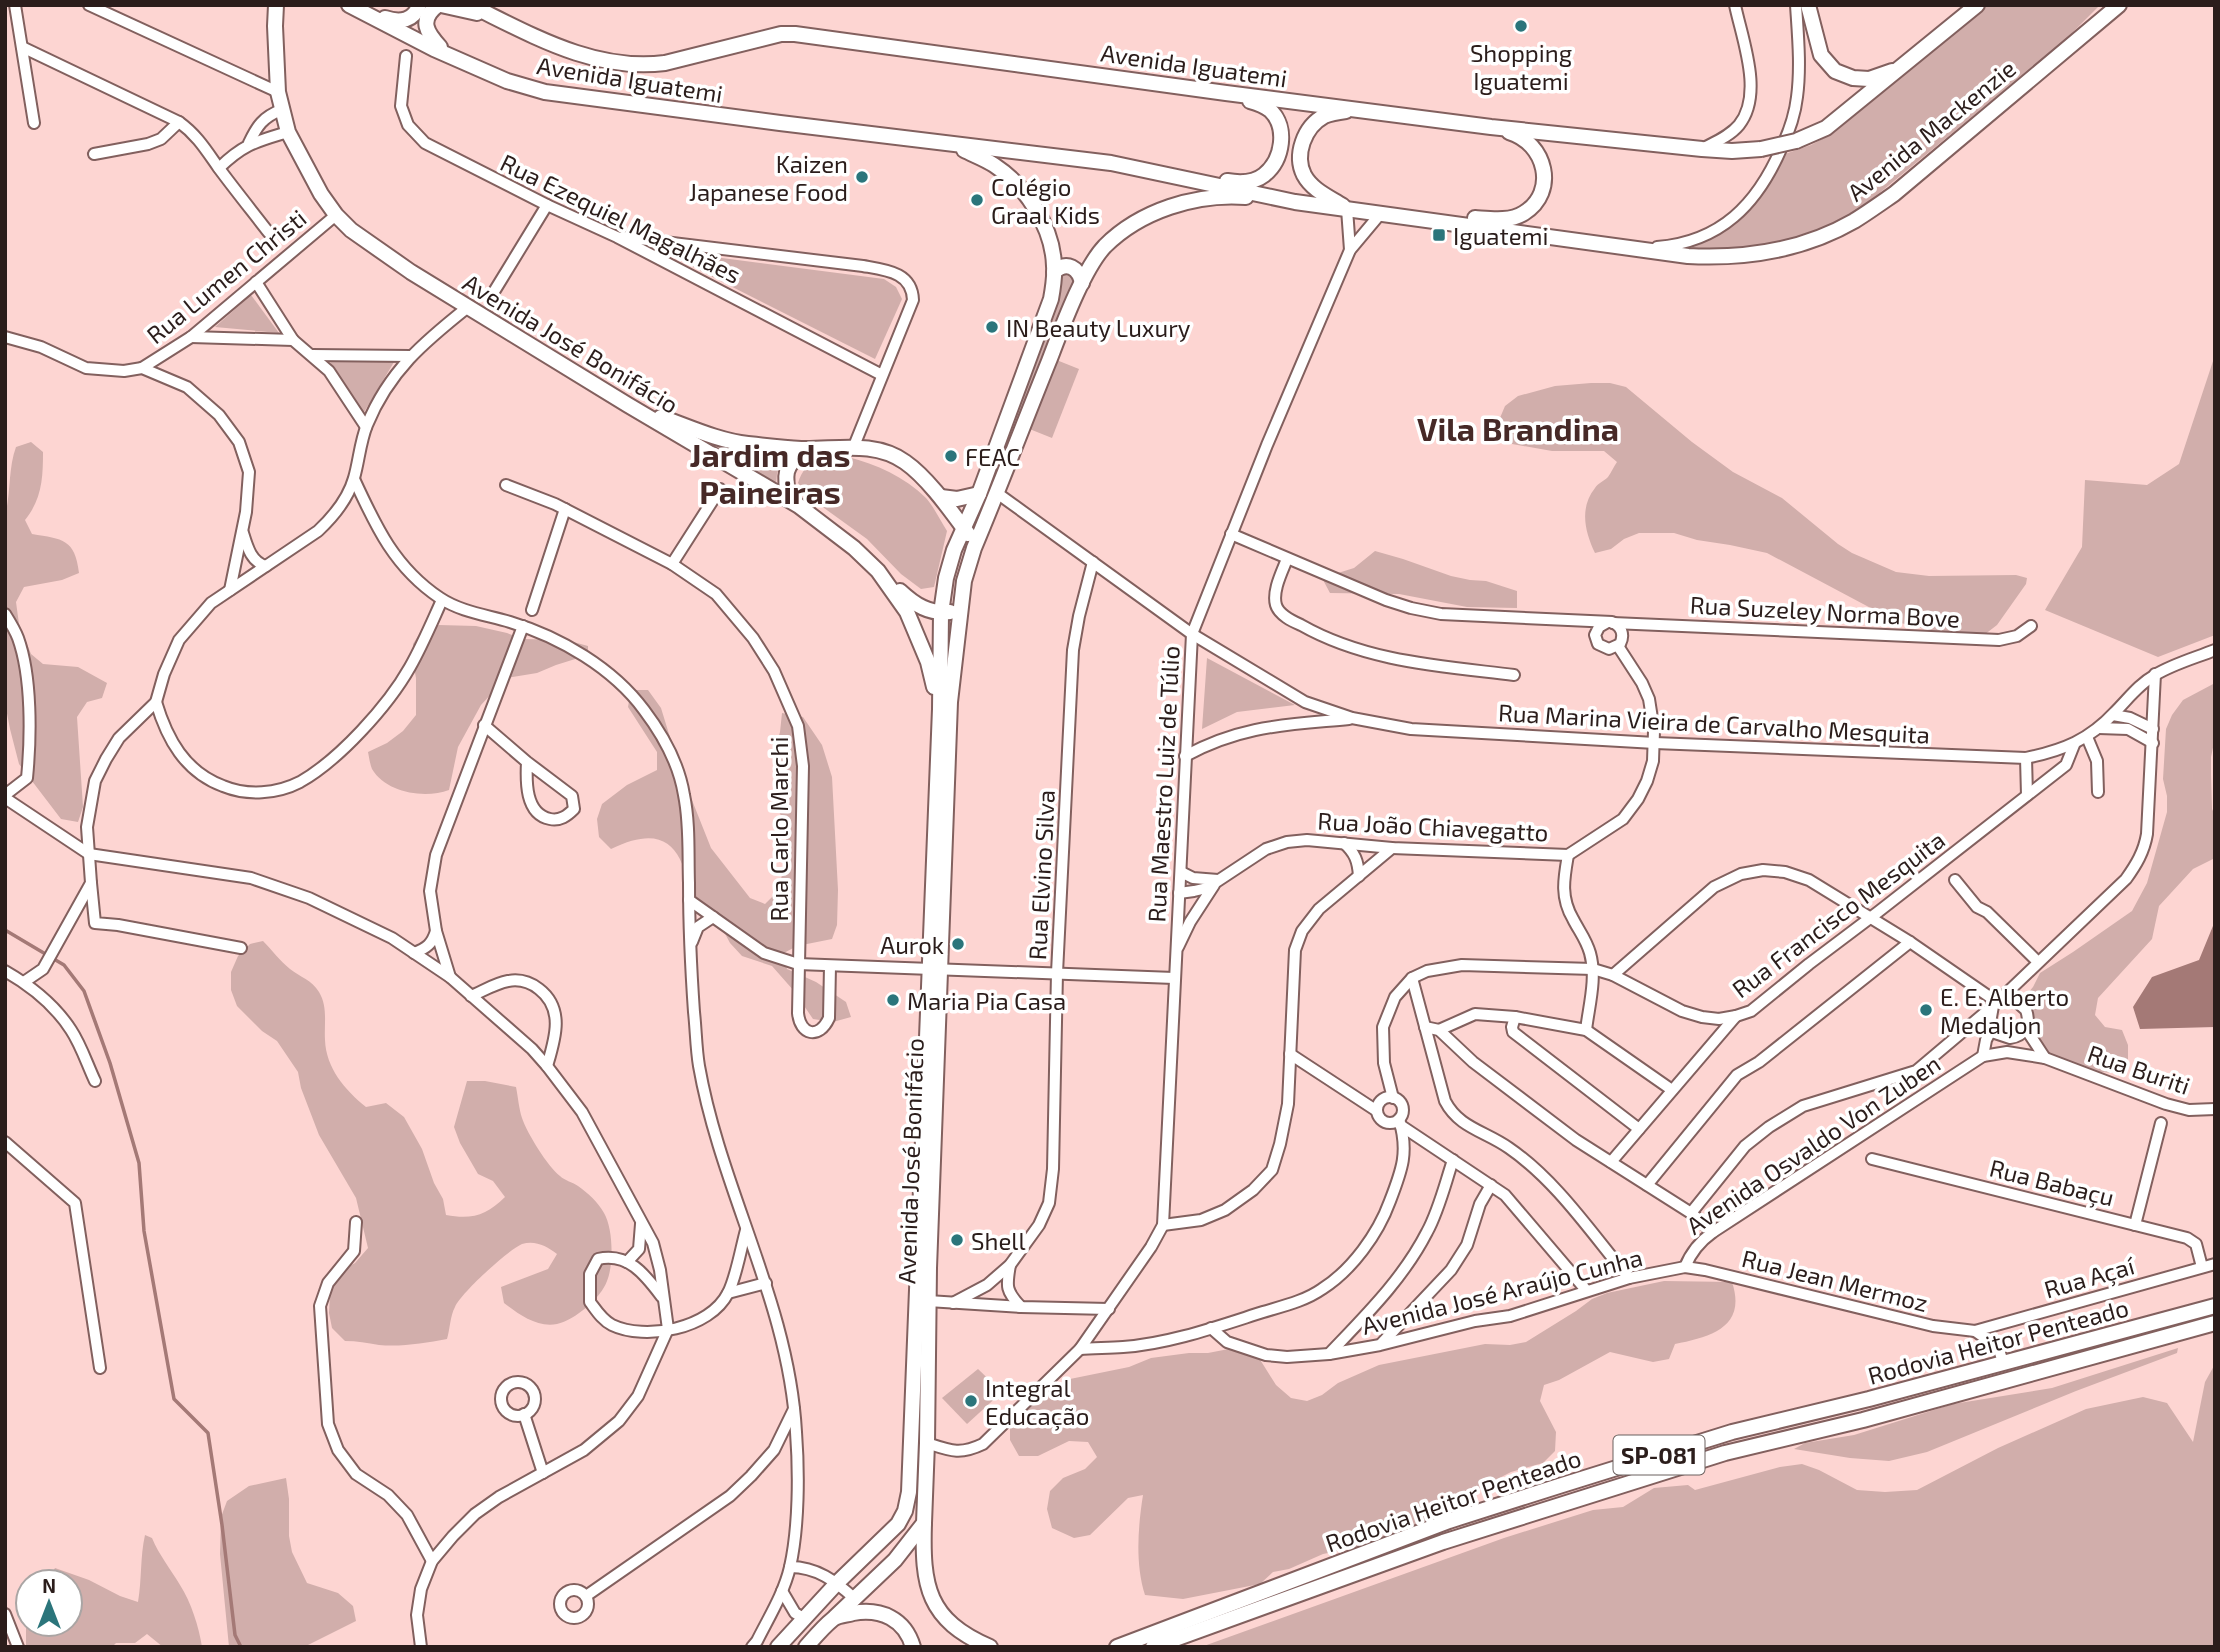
<svg xmlns="http://www.w3.org/2000/svg" width="2220" height="1652" viewBox="0 0 2220 1652" font-family="'Exo 2',sans-serif">
	<style>
		.green { fill: #d1aeab }
		.water { fill: #a47976 }
		.lines { fill: none; stroke-linecap: round; stroke-linejoin: round }
		.stream { stroke: #a47976; stroke-width: 3.5 }
		.minor-casing { stroke: #82605e; stroke-width: 14 }
		.major-casing { stroke: #82605e; stroke-width: 18 }
		.minor { stroke: #fff; stroke-width: 10 }
		.major { stroke: #fff; stroke-width: 14 }
		.major-bridge-casing { stroke: #82605e; stroke-width: 18; stroke-linecap: butt }
		.major-bridge { stroke: #fff; stroke-width: 14 }
		.poi-dot { fill: #2b757b; stroke: #fff; stroke-width: 2.5 }
		.labels { text-anchor: middle; dominant-baseline: central; stroke-width: 7; stroke-linejoin: round; paint-order: stroke }
		.shield { fill: #fff; stroke: #6b615f; stroke-width: 2 }
		.shield-label { font-size: 23px; font-weight: bold; fill: #2b1d1b }
		.poi-label { font-size: 24px; fill: #2b1d1b; stroke: #fff; text-anchor: start }
		.street-label { font-size: 24px; fill: #2b1d1b; stroke: #fff }
		.district-label { font-size: 32px; font-weight: bold; fill: #462927; stroke: #fff }
	</style>
	<rect width="100%" height="100%" fill="#fdd5d2"/>
	<!-- green -->
	<g class="green">
		<path d="M1987,5h113l-36,36 -204,168c-34,20 -70,35 -109,40 -18,2 -38,1 -56,2l-3,-4 9,-5 69,-60 15,-28 26,-9 24,-13z"/>
		<polygon points="699,255 884,279 896,287 902,299 875,359 687,264"/>
		<polygon points="1061,270 1078,276 976,533 969,523"/>
		<polygon points="251,295 279,333 215,327"/>
		<polygon points="2215,355 2215,635 2158,657 2045,610 2082,547 2085,480 2147,485 2179,464"/>
		<polygon points="1054,359 1079,369 1052,438 1027,428"/>
		<polygon points="330,362 394,362 363,414"/>
		<path d="M1591,383h19l16,4 66,55 41,30 49,26 56,46 14,9 44,19 33,4 87,-1 11,3 -1,6 -29,41 -13,10h-37l-50,-13 -130,-69 -37,-8 -33,-5 -23,-7h-35l-15,6 -13,10 -16,4c-10,-21 -16,-45 0,-65 3,-5 9,-7 13,-11 3,-4 6,-11 9,-15l-13,-11h-52l-51,-9 -4,-17 8,-19 13,-10 37,-10z"/>
		<polygon points="678,429 788,453 777,473 776,486"/>
		<path d="M31,442l12,10c0,26 -1,47 -18,68l7,14c31,5 43,5 47,39l-17,7 -38,7 -8,15 3,22 12,30 12,10 35,3 29,16 -5,15 -15,4 -10,15 6,90 -5,15 -17,-3 -42,-55 -9,-35 -5,-26v-187c6,-23 3,-47 11,-69z"/>
		<path d="M848,457c28,7 57,20 78,41 8,9 14,22 21,33l-13,56 -13,2 -20,-15 -34,-35 -54,-39 -15,-17c8,-26 27,-25 50,-26z"/>
		<polygon points="1375,551 1403,559 1451,576 1470,580 1486,581 1517,591 1517,608 1467,607 1399,594 1330,593 1322,578 1354,568"/>
		<path d="M439,625l37,1 31,7 16,6 43,1 22,6v9l-32,10 -19,8 -31,5 -25,27 -23,42 -9,43c-24,9 -63,3 -77,-21 -2,-5 -3,-12 -4,-17l19,-9 16,-12 13,-16v-37l-3,-16v-18l10,-16z"/>
		<polygon points="1207,658 1295,705 1237,712 1202,729"/>
		<polygon points="2215,683 2215,738 2211,757 2211,775 2212,809 2215,815 2215,858 2193,869 2159,906 2152,939 2098,998 2095,1015 2105,1027 2122,1030 2128,1045 2128,1061 2117,1073 2084,1071 2051,1062 2022,1016 2023,999 2033,987 2040,973 2073,952 2132,911 2147,883 2167,812 2167,796 2163,779 2166,729 2172,715 2183,700"/>
		<path d="M631,690h17l13,18 19,62 31,78 39,50 15,6 13,-13 8,-32v-35l-10,-17 -1,-38v-20l5,-17 2,-19 21,4 19,28 10,32 6,113 -1,35 -5,14 -35,7 -15,8 5,15 29,13 30,20 5,15 -18,5 -20,-3 -19,-28 -22,-25 -30,-10 -12,-13 -8,-15 -29,-18c-8,-54 -20,-91 -82,-61l-12,-12 -2,-18 5,-15 25,-19 30,-15v-18l-29,-45z"/>
		<path d="M263,941c9,9 17,20 27,28 10,8 22,11 29,23 9,15 5,31 6,48 1,28 20,50 41,67l20,-4 18,14 18,32 12,34 9,16 3,16c26,5 41,0 59,-18l-12,-16 -15,-7 -18,-31 -6,-16 13,-46h18l31,6c2,10 3,22 6,31 5,15 26,49 38,58 5,5 13,6 18,10 10,7 20,16 26,27 9,15 10,51 3,68 -6,17 -32,39 -50,43 -20,4 -39,-10 -53,-21l-3,-16 47,-18 9,-15c-10,-8 -22,-14 -35,-10 -14,6 -61,49 -67,63 -5,9 -5,22 -8,32 -22,4 -45,8 -68,6 -12,-2 -22,-4 -34,-4l-13,-13 -3,-15 1,-19 9,-22 16,-9 13,-15 -12,-50 -37,-63 -18,-47 -3,-16 -21,-31 -15,-10 -25,-25 -6,-16v-18l7,-16 12,-12z"/>
		<path d="M1664,1281l68,1c15,45 -21,55 -57,62l-6,15 -16,3 -43,-10 -51,28 -15,5 -4,16 16,31 -1,19 -12,12 -32,9 -31,16 -85,57h-25l-47,9 -34,15 -16,3 -13,12 -77,15 -38,-4c-10,-31 -7,-68 -2,-100l-15,3 -38,37 -16,3 -22,-10 -5,-19 3,-18 13,-13 22,-9 12,-12 -9,-15 -19,-1 -31,15h-19l-9,-16v-21l26,-22 34,-18 59,-12 22,-9 38,-5h19l31,-6 15,3 22,35 15,13 16,3 15,-6 16,-12 41,-18 106,-21 25,1 16,-3 50,-31 16,-12 15,-6z"/>
		<polygon points="2178,1348 2177,1353 2076,1391 1927,1452 1889,1461 1850,1458 1794,1449 1805,1443 1854,1435 1953,1404 2052,1388"/>
		<polygon points="2215,1364 2215,1647 1201,1647 1504,1538 1593,1510 1623,1507 1654,1488 1688,1485 1695,1490 1780,1467 1802,1464 1819,1470 1857,1490 1885,1492 1917,1490 1998,1448 2086,1409 2143,1397 2167,1403 2193,1442 2205,1382"/>
		<polygon points="978,1369 1002,1392 967,1424 942,1398"/>
		<polygon points="286,1478 289,1499 289,1536 292,1552 307,1583 338,1593 353,1606 356,1621 304,1647 229,1647 220,1554 221,1517 227,1501 249,1486"/>
		<path d="M145,1535l7,3c7,17 18,30 28,47 11,17 19,42 22,62h-39l-16,-13 -12,9h-19l-4,4h-86v-24l2,-6v7h42v-42h-23l8,-14 34,12 31,16 18,6c4,-23 2,-45 7,-67z"/>
	</g>
	<!-- water -->
	<polygon class="water" points="2215,921 2215,1027 2140,1029 2133,1007 2152,977 2199,960"/>
	<g class="lines">
		<!-- stream -->
		<polyline class="stream" points="5,930 64,965 84,991 110,1063 139,1163 144,1231 174,1399 208,1433 222,1525 235,1635 241,1647"/>
		<!-- minor casing -->
		<g class="minor-casing">
			<g id="minor">
				<polyline points="15,5 34,123"/>
				<polyline points="89,5 278,92"/>
				<path d="M22,47l157,75c18,13 27,28 39,45 17,23 34,44 51,66"/>
				<polyline points="406,56 401,106 408,125 425,143 547,205 617,237 882,375"/>
				<path d="M249,143c8,-17 14,-26 32,-33"/>
				<path d="M1702,149c13,-7 28,-13 37,-24 25,-31 3,-86 -4,-120"/>
				<polyline points="94,154 148,144 161,139 179,122"/>
				<path d="M219,168c25,-24 36,-26 69,-36"/>
				<polyline points="1347,209 1350,250"/>
				<path d="M623,237l240,29c23,4 49,6 50,34l-59,146"/>
				<path d="M1657,247c64,-5 100,-43 124,-98 8,-17 14,-34 16,-52 4,-30 1,-61 -1,-92"/>
				<polyline points="256,282 293,340"/>
				<polyline points="495,290 547,205"/>
				<polyline points="5,337 41,347 86,368 124,371 142,368 187,387 219,415 239,442 249,472 246,512 230,590"/>
				<polyline points="191,337 293,340 329,371 366,427"/>
				<polyline points="312,355 410,356"/>
				<polyline points="142,368 191,337 336,215"/>
				<path d="M354,479c22,48 41,89 86,119 21,14 47,17 70,24 50,15 103,46 134,88 19,25 35,54 40,85 6,29 4,59 5,88 0,43 2,86 5,129 2,18 2,36 5,54 22,125 90,237 97,366 3,40 3,95 -6,135 -6,26 -21,50 -33,74l-5,6"/>
				<path d="M506,485l49,19 117,60 44,30 37,44 21,33 24,55 5,40 -5,247c2,22 21,27 31,5l1,-52"/>
				<path d="M997,493l195,141 113,68 47,16 59,11 244,14 371,15c38,-8 63,-18 89,-46 13,-13 24,-28 40,-37 18,-11 40,-17 60,-25"/>
				<path d="M243,533c4,13 8,29 23,33"/>
				<path d="M1231,534l155,66 25,8 30,6 171,8c9,4 13,12 8,22l-11,5 -11,-5 -3,-9 4,-8 7,-4"/>
				<path d="M1287,559c-5,13 -15,32 -11,46 3,10 16,16 25,20 65,37 140,41 213,50"/>
				<polyline points="672,564 720,489"/>
				<polyline points="532,610 565,509"/>
				<path d="M5,614c5,8 10,16 13,24 14,39 13,99 9,140l-22,17"/>
				<polyline points="1613,623 1999,640 2017,636 2031,626"/>
				<path d="M156,702c11,37 29,70 67,84 24,10 54,8 77,-4 39,-22 88,-76 110,-115 12,-21 22,-45 32,-67"/>
				<polyline points="2113,715 2130,718 2153,729"/>
				<path d="M484,725l43,37 45,34 2,13c-7,7 -14,12 -24,10 -25,-5 -24,-38 -23,-57"/>
				<polyline points="2099,728 2128,729 2153,743"/>
				<polyline points="2087,737 2097,761 2098,792"/>
				<path d="M1185,756c57,-31 101,-31 164,-37"/>
				<polyline points="2026,758 2027,795"/>
				<polyline points="5,798 89,854 251,878 309,898 392,938 450,977 532,1049 547,1066 582,1112 653,1243 660,1270 668,1329 638,1396 619,1421 584,1450 499,1497 475,1514 453,1536 432,1561 421,1589 417,1615 421,1647"/>
				<path d="M1344,843c11,10 14,18 15,33"/>
				<path d="M1568,855c-4,23 -8,42 5,64 6,12 13,20 17,34 7,25 -1,52 -4,77"/>
				<polyline points="1181,872 1193,878 1218,880"/>
				<polyline points="1955,880 1977,907 1987,912 2038,962"/>
				<polyline points="91,883 95,923 118,925 241,948"/>
				<polyline points="1179,893 1194,891 1207,888 1266,849 1287,842 1307,840 1392,848 1568,855 1623,819 1638,799 1647,781 1653,761 1654,731 1649,699 1642,683 1618,646"/>
				<polyline points="689,900 764,953 798,964 1174,978"/>
				<polyline points="692,942 698,927 713,917"/>
				<polyline points="1178,947 1190,922 1214,885"/>
				<path d="M414,953c13,-5 18,-9 22,-22"/>
				<path d="M5,971c26,15 50,34 66,59 10,15 16,34 24,51"/>
				<polyline points="1613,975 1714,887 1741,874 1763,870 1785,872 1809,880 1910,942 1997,1002"/>
				<polyline points="450,977 436,931 430,891 436,855 523,626"/>
				<path d="M1412,978l33,123c14,27 40,30 64,47 48,33 83,86 120,130"/>
				<path d="M24,982l19,-13 48,-86 -4,-56 8,-46 11,-22 13,-21 37,-36 8,-28 15,-34 32,-37 107,-72c16,-15 30,-32 36,-53 5,-17 6,-36 13,-53 22,-54 57,-83 101,-118"/>
				<path d="M471,996c12,-5 25,-13 37,-15 11,-2 22,1 31,8 26,20 16,50 8,77"/>
				<path d="M1993,1006l-3,17 5,10 15,5c15,-2 21,-14 16,-28l-10,-9 -19,1"/>
				<polyline points="1515,1017 1512,1027 1513,1032 1639,1129"/>
				<polyline points="1425,1027 1439,1030 1473,1062 1576,1140 1691,1213 1713,1232"/>
				<polyline points="2026,1029 2045,1058"/>
				<polyline points="1439,1030 1475,1014 1515,1017 1586,1030 1672,1090"/>
				<polyline points="1290,1054 1377,1111"/>
				<polyline points="1983,1056 1986,1040 1992,1028"/>
				<circle cx="1390" cy="1110" r="13"/>
				<polyline points="1393,1098 1384,1063 1383,1027 1395,997 1412,978 1427,971 1462,965 1593,969 1613,975 1682,1011 1702,1017 1719,1019 1736,1016 1751,1011 1809,964 1878,912 2066,765 2074,745"/>
				<polyline points="1400,1125 1505,1195 1586,1290"/>
				<polyline points="5,1142 75,1203 100,1368"/>
				<polyline points="1872,1159 2187,1238 2196,1244 2202,1267"/>
				<polyline points="1611,1162 1736,1016"/>
				<polyline points="1647,1185 1737,1075 1759,1062 1910,942"/>
				<path d="M1691,1213l54,-67 24,-19 34,-21 113,-35 77,-65 133,-127c10,-14 18,-27 21,-45l8,-160"/>
				<polyline points="356,1222 354,1251 328,1283 320,1306 328,1424 338,1450 356,1474 388,1495 407,1515 432,1561"/>
				<polyline points="1163,1225 1201,1220 1225,1210 1253,1190 1272,1170 1280,1144 1288,1104 1295,950 1302,931 1319,909 1392,848"/>
				<polyline points="2135,1225 2161,1123"/>
				<polyline points="627,1262 639,1249 641,1224"/>
				<path d="M1010,1265c-4,22 -4,26 11,42"/>
				<path d="M1685,1267c6,-15 14,-25 28,-35l270,-176 24,-4 38,6 121,46 23,6 26,-1"/>
				<polyline points="728,1293 766,1283"/>
				<path d="M662,1297c-16,-21 -33,-45 -64,-38l-8,15v28c6,8 12,18 22,23 33,16 98,4 116,-32 8,-15 13,-45 18,-63"/>
				<polyline points="928,1301 1021,1307 1109,1309"/>
				<polyline points="953,1303 987,1285 1010,1265 1039,1225 1049,1203 1053,1169 1057,973 1073,650 1079,616 1093,562"/>
				<polyline points="1211,1328 1227,1342 1266,1355 1287,1357 1329,1354 1380,1345 1475,1321 1510,1316 1629,1278 1685,1267 1705,1270 1933,1326 1975,1331 2215,1264"/>
				<polyline points="1975,1331 1998,1347 2003,1362"/>
				<polyline points="1382,1343 1451,1270 1467,1245 1480,1204 1491,1185"/>
				<path d="M1080,1349c14,-1 29,-1 43,-2 46,-3 96,-21 140,-35 20,-6 42,-11 59,-23 30,-19 56,-55 68,-88 12,-31 19,-49 9,-82"/>
				<path d="M1329,1354c36,-38 74,-75 98,-122 12,-22 18,-48 26,-72"/>
				<circle cx="518" cy="1399" r="17"/>
				<polyline points="524,1414 543,1473"/>
				<path d="M927,1443c24,8 33,12 56,1l97,-95 71,-102 12,-22 29,-591 75,-189 83,-195 31,-37"/>
				<path d="M790,1567c27,0 45,14 64,31"/>
				<circle cx="574" cy="1604" r="14"/>
				<polyline points="782,1591 795,1613 805,1619"/>
				<polyline points="586,1596 730,1496 751,1476 774,1450 794,1409"/>
				<polyline points="5,1614 18,1647"/>
			</g>
		</g>
		<!-- major casing -->
		<g class="major-casing">
			<g id="major">
				<polyline points="276,5 275,26 278,92 288,132 321,194 336,215 351,230 411,272 628,405 799,506 854,548 878,571 907,612 928,662 934,687"/>
				<path d="M349,5l85,44 73,32 38,11 235,31 331,40 184,39 393,54c58,3 114,-5 166,-35 13,-8 27,-18 40,-27l225,-189"/>
				<path d="M438,5c-20,15 -11,28 2,42"/>
				<polyline points="441,5 477,13"/>
				<path d="M470,5c62,30 124,67 195,58l116,-29h14l431,59 265,34 211,22 30,2 29,-2"/>
				<polyline points="1808,5 1821,55 1835,71 1853,78 1869,79 1892,71"/>
				<path d="M385,18c15,5 29,3 34,-13"/>
				<polyline points="1796,141 1826,128 1977,5"/>
				<path d="M1227,181c12,2 27,2 37,-6 19,-15 24,-48 6,-65 -6,-5 -13,-7 -20,-9"/>
				<path d="M1343,206c-14,-9 -31,-16 -39,-31 -10,-20 0,-48 20,-59 7,-3 14,-4 22,-5"/>
				<path d="M1475,218c15,1 35,4 49,-5 34,-21 22,-70 -15,-81"/>
				<path d="M1054,272c13,-12 25,-4 28,11"/>
				<path d="M661,417c28,10 58,24 87,27 18,2 36,4 53,5 35,1 73,-9 104,13 23,16 46,49 63,72"/>
				<polyline points="941,497 957,499 979,494"/>
				<path d="M789,499c-5,-26 -5,-30 14,-50"/>
				<path d="M900,591c15,14 29,23 50,21"/>
				<path d="M924,1523c-2,63 3,97 66,124"/>
				<path d="M835,1617l60,-57 29,-37 3,-80 2,-175 21,-566 14,-121 10,-33c26,-62 50,-125 75,-187 12,-31 34,-92 56,-115 35,-35 91,-53 141,-49"/>
				<path d="M778,1647l59,-64 61,-59 7,-13 4,-19 31,-783 1,-96 5,-35 8,-28 25,-56 72,-195c2,-11 4,-22 3,-33 -1,-39 -28,-80 -60,-101 -9,-6 -20,-10 -30,-15"/>
				<path d="M806,1647c8,-9 17,-20 27,-28 5,-4 14,-4 20,-6 28,-5 52,6 60,34"/>
				<polyline points="1117,1647 1449,1521 1559,1486 1732,1432 1869,1399 2215,1306"/>
				<polyline points="1153,1647 1443,1542 1725,1453 1863,1420 2215,1323"/>
			</g>
		</g>
		<!-- minor -->
		<use href="#minor" class="minor"/>
		<!-- major -->
		<use href="#major" class="major"/>
		<!-- major-bridge casing -->
		<g class="major-bridge-casing">
			<polyline id="major-bridge" points="1761,149 1796,141"/>
		</g>
		<!-- major-bridge -->
		<use href="#major-bridge" class="major-bridge"/>
	</g>
	<!-- markers -->
	<g class="poi-dot">
		<circle cx="1521" cy="26" r="7"/>
		<circle cx="862" cy="177" r="7"/>
		<circle cx="977" cy="200" r="7"/>
		<rect x="1432" y="228" width="14" height="14" rx="3.5"/>
		<circle cx="992" cy="327" r="7"/>
		<circle cx="951" cy="456" r="7"/>
		<circle cx="958" cy="944" r="7"/>
		<circle cx="893" cy="1000" r="7"/>
		<circle cx="1926" cy="1010" r="7"/>
		<circle cx="957" cy="1240" r="7"/>
		<circle cx="971" cy="1401" r="7"/>
	</g>
	<g class="labels">
		<!-- shield labels -->
		<rect class="shield" x="1613.5" y="1435.5" width="91" height="39" rx="5"/>
		<g class="shield-label">
			<text x="1659" y="1455">SP-081</text>
		</g>
		<!-- poi labels -->
		<g class="poi-label">
			<text x="1521" y="52" text-anchor="middle">Shopping<tspan x="1521" dy="28">Iguatemi</tspan></text>
			<text x="848" y="163" text-anchor="end">Kaizen<tspan x="848" dy="28">Japanese Food</tspan></text>
			<text x="991" y="186">Colégio<tspan x="991" dy="28">Graal Kids</tspan></text>
			<text x="1453" y="235">Iguatemi</text>
			<text x="1006" y="327">IN Beauty Luxury</text>
			<text x="965" y="456">FEAC</text>
			<text x="944" y="944" text-anchor="end">Aurok</text>
			<text x="1940" y="996">E. E. Alberto<tspan x="1940" dy="28">Medaljon</tspan></text>
			<text x="907" y="1000">Maria Pia Casa</text>
			<text x="971" y="1240">Shell</text>
			<text x="985" y="1387">Integral<tspan x="985" dy="28">Educação</tspan></text>
		</g>
		<!-- street labels -->
		<g class="street-label">
			<text transform="translate(1194 65) rotate(8)">Avenida Iguatemi</text>
			<text transform="translate(630 79) rotate(9)">Avenida Iguatemi</text>
			<text transform="translate(1931 130) rotate(-39)">Avenida Mackenzie</text>
			<text transform="translate(621 218) rotate(26)">Rua Ezequiel Magalhães</text>
			<text transform="translate(226 276) rotate(-39)">Rua Lumen Christi</text>
			<text transform="translate(571 343) rotate(31)">Avenida José Bonifácio</text>
			<text transform="translate(1825 611) rotate(3)">Rua Suzeley Norma Bove</text>
			<text transform="translate(1714 723) rotate(3)">Rua Marina Vieira de Carvalho Mesquita</text>
			<text transform="translate(1163 784) rotate(-87)">Rua Maestro Luiz de Túlio</text>
			<text transform="translate(1433 826) rotate(3)">Rua João Chiavegatto</text>
			<text transform="translate(778 829) rotate(-90)">Rua Carlo Marchi</text>
			<text transform="translate(1041 875) rotate(-87)">Rua Elvino Silva</text>
			<text transform="translate(1838 914) rotate(-37)">Rua Francisco Mesquita</text>
			<text transform="translate(2139 1069) rotate(19)">Rua Buriti</text>
			<text transform="translate(1813 1144) rotate(-34)">Avenida Osvaldo Von Zuben</text>
			<text transform="translate(910 1161) rotate(-88)">Avenida José Bonifácio</text>
			<text transform="translate(2052 1182) rotate(14)">Rua Babaçu</text>
			<text transform="translate(2089 1277) rotate(-16)">Rua Açaí</text>
			<text transform="translate(1835 1280) rotate(14)">Rua Jean Mermoz</text>
			<text transform="translate(1502 1291) rotate(-14)">Avenida José Araújo Cunha</text>
			<text transform="translate(1998 1341) rotate(-15)">Rodovia Heitor Penteado</text>
			<text transform="translate(1453 1500) rotate(-19)">Rodovia Heitor Penteado</text>
		</g>
		<!-- district labels -->
		<g class="district-label">
			<text x="1518" y="428">Vila Brandina</text>
			<text x="770" y="454">Jardim das<tspan x="770" dy="37">Paineiras</tspan></text>
		</g>
	</g>
	<!-- border -->
	<rect width="2220" height="1652" fill="none" stroke="#2b1d1b" stroke-width="14"/>
	<!-- north arrow -->
	<g transform="translate(49 1603)"><circle r="33" fill="#ffffff" stroke="#aaa5a4" stroke-width="2"/>
	<path d="M0-5L12 26L0 18L-12 26Z" fill="#2b757b"/>
	<text y="-10" font-size="19" font-weight="bold" text-anchor="middle" fill="#2b1d1b">N</text>
	</g>
</svg>
